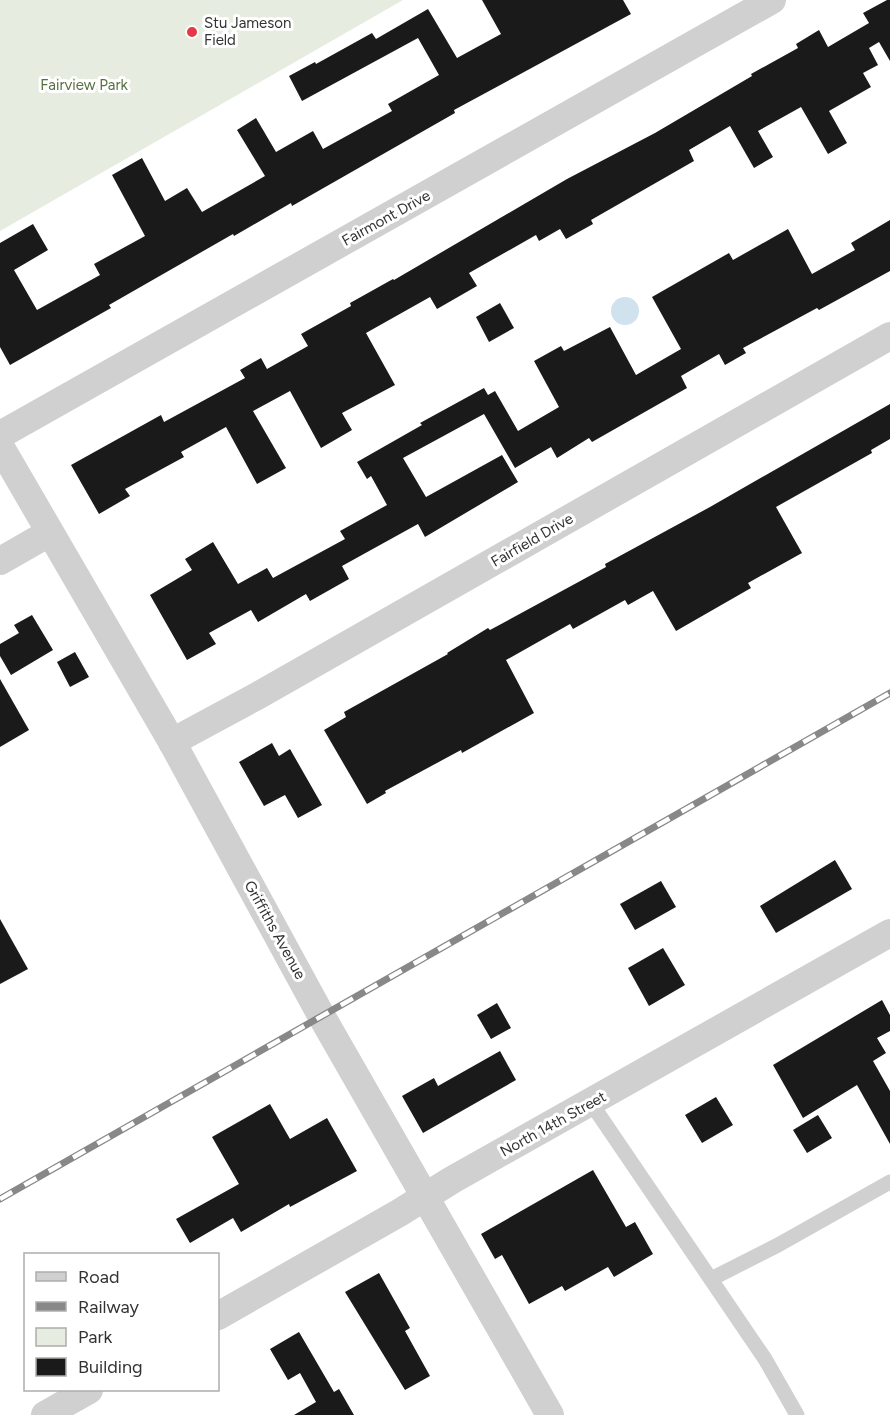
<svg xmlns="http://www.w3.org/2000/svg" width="890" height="1415" viewBox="0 0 890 1415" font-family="Figtree,sans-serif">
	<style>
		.green { fill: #e6ecdf }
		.water { fill: #cfe2ee }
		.building { fill: #1a1a1a }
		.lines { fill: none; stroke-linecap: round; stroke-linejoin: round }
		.service { stroke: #d0d0d0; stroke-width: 15 }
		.minor { stroke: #d0d0d0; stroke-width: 28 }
		.rail-casing { stroke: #888; stroke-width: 7 }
		.rail { stroke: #fff; stroke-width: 4.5; stroke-dasharray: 14; stroke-linecap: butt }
		.poi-dot { fill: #e63946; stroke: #fff; stroke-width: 2 }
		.labels { text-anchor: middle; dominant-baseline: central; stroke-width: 6; stroke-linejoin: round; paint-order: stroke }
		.poi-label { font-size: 15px; fill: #333; stroke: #fff; text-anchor: start }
		.park-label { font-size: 15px; fill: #56703f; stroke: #fff }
		.street-label { font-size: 15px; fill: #333; stroke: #fff }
	</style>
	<rect width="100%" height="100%" fill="#fff"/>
	<!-- green -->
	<polygon class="green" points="0,0 403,0 0,231"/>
	<!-- water -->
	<circle class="water" cx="625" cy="311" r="14"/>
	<!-- building -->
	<g class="building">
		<polygon points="482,0 623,0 631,14 454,110 455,113 292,206 291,203 234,236 233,234 109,305 111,308 10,365 0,347 0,243 33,224 48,250 14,270 37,310 100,275 94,264 145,236 112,175 142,158 165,201 187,188 202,212 265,176 237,130 256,118 276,152 313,131 323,149 392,111 388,104 439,75 418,38 302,101 289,76 315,62 316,64 372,33 376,39 428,9 457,58 501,34"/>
		<polygon points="887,0 890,0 890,61 879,42 869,48 878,65 863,73 871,87 829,111 847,143 828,154 801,107 758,131 773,157 754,168 730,126 689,150 694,161 591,220 593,224 566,239 560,229 539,241 536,235 469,273 477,286 437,309 430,297 366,333 395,385 342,413 352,430 321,448 290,391 253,411 286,468 257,484 226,427 181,452 184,457 125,489 130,496 99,514 71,465 161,415 164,422 245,378 240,370 261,358 267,369 308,346 301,334 351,306 350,303 393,279 394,280 567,179 655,133 752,76 751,74 798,48 796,44 819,30 828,47 869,23 863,13"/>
		<polygon points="890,220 890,271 819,310 817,308 743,348 746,353 725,365 719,354 681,376 687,388 592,442 589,438 557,458 551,447 515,468 484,414 403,458 426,497 502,455 518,482 425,537 418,524 342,566 349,579 310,601 306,594 258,622 251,610 209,633 216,644 187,660 150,595 192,570 185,559 213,542 238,584 267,568 273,578 345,539 340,531 387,505 371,476 367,479 357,462 422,425 420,423 484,388 488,395 495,391 518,431 559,407 534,361 561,346 564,351 610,327 636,375 681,349 652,297 729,253 733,260 788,229 812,274 855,250 851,243"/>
		<polygon points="500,303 514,328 489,342 476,317"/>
		<polygon points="890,404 890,439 871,450 872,453 776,507 802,553 748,583 751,588 676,631 653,591 628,605 625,600 573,629 570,624 506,660 534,713 462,753 461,750 385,791 386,793 367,804 324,730 346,717 344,712 448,654 447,653 488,628 490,630 606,567 605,564 710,507"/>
		<polygon points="32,615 53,650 11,675 0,656 0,644 19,633 14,625"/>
		<polygon points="75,652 89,677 70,687 57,662"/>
		<polygon points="0,679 29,730 0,747"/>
		<polygon points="272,743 279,756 290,749 322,805 298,818 285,795 264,806 239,762"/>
		<polygon points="835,860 852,889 776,933 760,906"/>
		<polygon points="661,881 676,907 635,930 620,904"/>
		<polygon points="0,919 28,969 0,984"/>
		<polygon points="663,948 685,985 649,1006 628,968"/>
		<polygon points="882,1000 890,1015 890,1031 877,1038 886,1053 873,1061 890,1091 890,1144 857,1085 803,1118 773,1065"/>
		<polygon points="497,1003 511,1028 491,1039 477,1015"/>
		<polygon points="500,1051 516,1080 423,1133 402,1096 434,1078 438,1086"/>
		<polygon points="716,1097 733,1125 702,1143 685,1115"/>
		<polygon points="270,1104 290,1139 327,1118 357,1171 290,1207 289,1204 241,1232 233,1218 190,1243 176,1219 239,1184 212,1137"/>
		<polygon points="818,1115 832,1138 807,1153 793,1130"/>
		<polygon points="593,1170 626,1227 635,1222 653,1254 614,1277 608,1267 565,1291 562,1286 529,1304 502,1255 495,1259 481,1234"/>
		<polygon points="379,1273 410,1328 405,1331 430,1376 405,1390 345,1292"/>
		<polygon points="299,1332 334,1392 339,1389 354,1415 294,1415 316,1402 300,1373 288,1380 270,1349"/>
	</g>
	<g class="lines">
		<!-- service -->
		<g class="service">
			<polyline points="591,1103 765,1359 797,1415"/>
			<polyline points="711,1279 778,1245 890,1182"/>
		</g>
		<!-- minor -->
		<g class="minor">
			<polyline points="0,435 772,0"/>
			<polyline points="0,446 172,742 322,1017 550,1415"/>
			<polyline points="0,561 49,533"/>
			<polyline points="172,742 259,695 890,336"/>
			<polyline points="218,1316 399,1213 452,1180 890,933"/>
			<polyline points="45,1415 89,1390"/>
		</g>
		<!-- rail casing -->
		<g class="rail-casing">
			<polyline id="rail" points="0,1199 890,693"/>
		</g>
		<!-- rail -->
		<use href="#rail" class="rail"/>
	</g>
	<!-- markers -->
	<circle class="poi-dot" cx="192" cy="32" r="6"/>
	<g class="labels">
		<!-- poi labels -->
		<g class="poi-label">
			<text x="204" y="23">Stu Jameson<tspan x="204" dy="17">Field</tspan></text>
		</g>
		<!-- park labels -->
		<g class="park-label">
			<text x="84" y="85">Fairview Park</text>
		</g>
		<!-- street labels -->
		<g class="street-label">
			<text transform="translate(386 218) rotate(-29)">Fairmont Drive</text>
			<text transform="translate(532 540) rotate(-30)">Fairfield Drive</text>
			<text transform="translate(275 930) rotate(61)">Griffiths Avenue</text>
			<text transform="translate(553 1124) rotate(-29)">North 14th Street</text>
		</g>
	</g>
	<!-- legend -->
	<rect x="24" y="1253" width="195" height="138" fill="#ffffff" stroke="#adadad" stroke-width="1.5"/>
	<rect x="36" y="1272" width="30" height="9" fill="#d0d0d0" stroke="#adadad" stroke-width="1.5"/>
	<text x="78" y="1283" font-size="18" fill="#333333">Road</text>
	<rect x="36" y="1302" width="30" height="9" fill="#888888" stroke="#adadad" stroke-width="1.5"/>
	<text x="78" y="1313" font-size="18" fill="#333333">Railway</text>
	<rect x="36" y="1328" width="30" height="18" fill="#e6ecdf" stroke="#adadad" stroke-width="1.5"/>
	<text x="78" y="1343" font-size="18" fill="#333333">Park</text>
	<rect x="36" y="1358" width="30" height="18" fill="#1a1a1a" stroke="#adadad" stroke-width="1.5"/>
	<text x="78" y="1373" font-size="18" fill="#333333">Building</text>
</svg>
